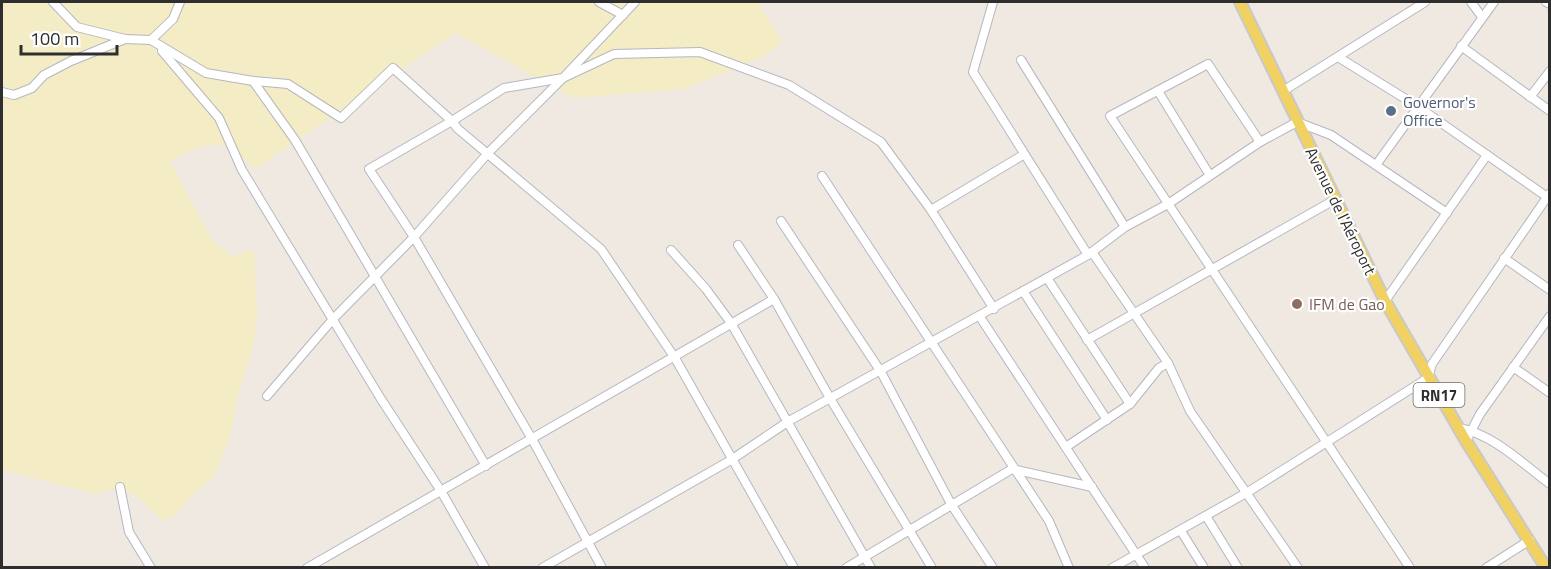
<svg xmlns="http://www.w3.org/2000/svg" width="1551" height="569" viewBox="0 0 1551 569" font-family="'Titillium Web',sans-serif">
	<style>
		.sand { fill: #f3ecc5 }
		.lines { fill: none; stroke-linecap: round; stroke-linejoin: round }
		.minor-casing { stroke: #b4b7c1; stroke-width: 10 }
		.major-casing { stroke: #c9c9c9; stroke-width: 14 }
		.minor { stroke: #fff; stroke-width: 8 }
		.major { stroke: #f2d163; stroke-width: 10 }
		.service-dot { fill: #5c6f8a; stroke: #fff; stroke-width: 2 }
		.education-dot { fill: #8d6e63; stroke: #fff; stroke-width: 2 }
		.labels { text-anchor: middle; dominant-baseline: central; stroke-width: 4.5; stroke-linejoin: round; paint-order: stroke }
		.shield { fill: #fff; stroke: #6d6d6d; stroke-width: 1.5 }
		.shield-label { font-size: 15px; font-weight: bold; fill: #2e2e2e }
		.service-label { font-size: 16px; fill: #4e5e75; stroke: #fff; text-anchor: start }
		.street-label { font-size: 16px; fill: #2e2e2e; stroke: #fff }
		.education-label { font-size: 16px; fill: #785e54; stroke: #fff; text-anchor: start }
	</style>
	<rect width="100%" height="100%" fill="#efe9e1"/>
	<!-- sand -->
	<path class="sand" d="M2,2h756l24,39 -18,15 -80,33 -110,9 -119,-65 -200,136c-36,-35 -42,-28 -85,-8l41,78 20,17 23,-6 3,63 -3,30 -17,55 -6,37 -18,42 -22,19 -14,18 -15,7 -25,-25 -17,-9 -25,7 -93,-24z"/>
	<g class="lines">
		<!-- minor casing -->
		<g class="minor-casing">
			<g id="minor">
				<polyline points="53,2 77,27 125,39 151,40 206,73 253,81 288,84 341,118 393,68 452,121 504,88 563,78 635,2"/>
				<polyline points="599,2 623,15"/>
				<polyline points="993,2 973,72 1088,255"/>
				<polyline points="1471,2 1482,17"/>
				<polyline points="1546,2 1550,4"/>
				<polyline points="151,40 173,19 180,2"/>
				<polyline points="1461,46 1550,111"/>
				<polyline points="162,51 219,118 242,170 381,399 441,491 485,568"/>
				<polyline points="1338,57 1417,106 1550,199"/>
				<polyline points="1021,60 1125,227"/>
				<polyline points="253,81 295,140 486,466"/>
				<polyline points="1158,91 1209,174"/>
				<polyline points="1283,91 1425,2"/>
				<polyline points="2,92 14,95 32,88 44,75 71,61 125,39"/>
				<polyline points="1530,97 1550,71"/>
				<polyline points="1260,142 1208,64 1110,116 1410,568"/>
				<polyline points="1376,165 1494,2"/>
				<polyline points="822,176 1049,521 1069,568"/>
				<polyline points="931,210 994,309"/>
				<polyline points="781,221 881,372 951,504 993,568"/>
				<polyline points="738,245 774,299 831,400 932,568"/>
				<polyline points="671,250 706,289 731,323 871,568"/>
				<polyline points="1092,252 1168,363 1190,411 1298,568"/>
				<polyline points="1504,258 1550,290"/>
				<polyline points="1047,278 1130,404 1066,447"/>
				<polyline points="1023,291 1107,420"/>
				<polyline points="1385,301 1487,155"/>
				<polyline points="980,317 1145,568"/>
				<polyline points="1087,340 1336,199"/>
				<polyline points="1513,367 1550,393"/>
				<polyline points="267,396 333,319 414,237 489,152 563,78 614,54 700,52 789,85 881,142 931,210 1023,155"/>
				<polyline points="1130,404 1159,368 1168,363"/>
				<path d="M1459,428c34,6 64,36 91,56"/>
				<polyline points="1466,441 1480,414 1550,316"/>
				<polyline points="120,487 129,532 151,568"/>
				<polyline points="1206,516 1238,568"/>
				<polyline points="1181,531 1204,568"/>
				<polyline points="307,568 774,299"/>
				<polyline points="542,568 731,460 789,421 1088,255 1125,227 1168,204 1260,142 1297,122 1331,135 1447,213"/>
				<polyline points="602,568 532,439 414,237 369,169 452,121 458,129 601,249 675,358 794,568"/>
				<polyline points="846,568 1012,469 1092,487"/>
				<polyline points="1112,568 1248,492 1428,378 1432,364 1550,193"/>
				<polyline points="1486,568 1530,540"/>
			</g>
		</g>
		<!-- major casing -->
		<g class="major-casing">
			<polyline id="major" points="1240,2 1385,301 1466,441 1546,568"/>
		</g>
		<!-- minor -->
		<use href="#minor" class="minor"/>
		<!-- major -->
		<use href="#major" class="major"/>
	</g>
	<!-- markers -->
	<circle class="service-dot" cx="1391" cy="111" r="6"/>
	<circle class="education-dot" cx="1297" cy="304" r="6"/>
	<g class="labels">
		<!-- shield labels -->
		<rect class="shield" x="1413.5" y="383" width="51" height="24" rx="4.5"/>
		<g class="shield-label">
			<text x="1439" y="395">RN17</text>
		</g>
		<!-- service labels -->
		<g class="service-label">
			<text x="1403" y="102">Governor's<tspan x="1403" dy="18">Office</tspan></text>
		</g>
		<!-- street labels -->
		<g class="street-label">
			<text transform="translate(1341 211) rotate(64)">Avenue de l'Aéroport</text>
		</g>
		<!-- education labels -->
		<g class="education-label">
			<text x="1309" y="304">IFM de Gao</text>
		</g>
	</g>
	<!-- border -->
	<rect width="1551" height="569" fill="none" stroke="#2e2e2e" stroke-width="6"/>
	<!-- scale -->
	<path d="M21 45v9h96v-9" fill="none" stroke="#2e2e2e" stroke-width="3"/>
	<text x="30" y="45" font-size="18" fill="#2e2e2e" stroke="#ffffff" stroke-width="4.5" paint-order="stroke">100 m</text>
</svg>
